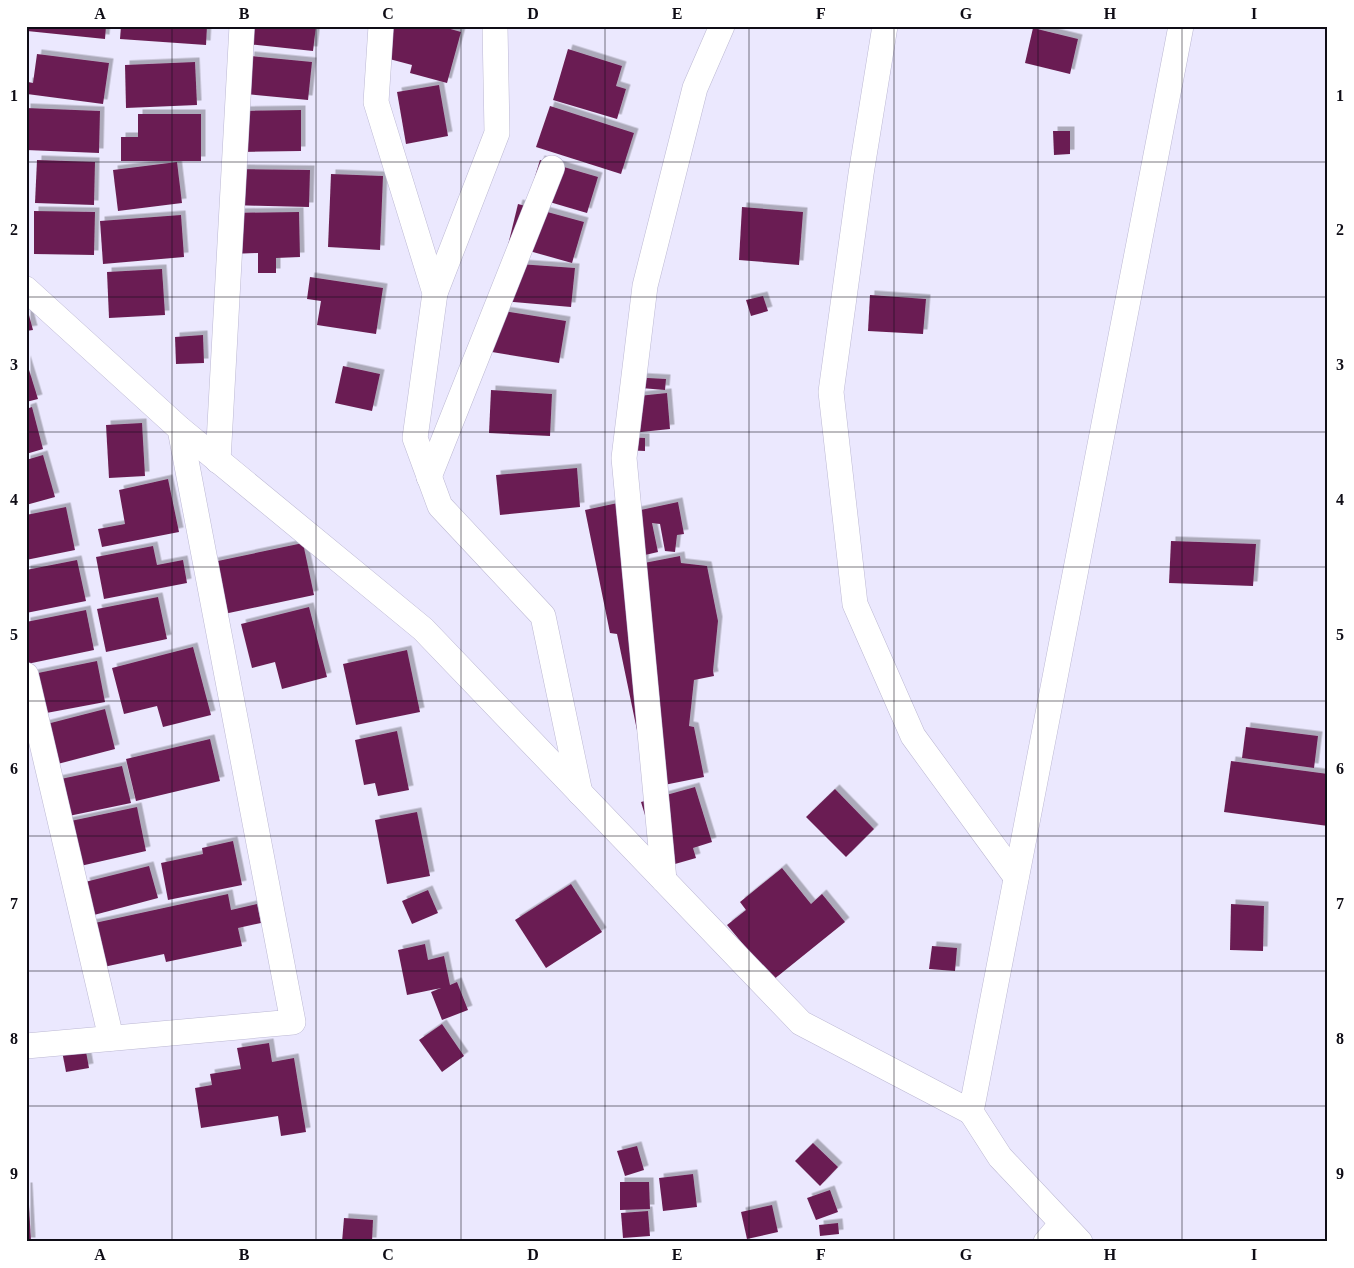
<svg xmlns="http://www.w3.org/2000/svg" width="1354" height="1268" viewBox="0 0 1354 1268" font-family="'Times New Roman',serif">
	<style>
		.building { fill: #6a1f52; filter: url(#shadow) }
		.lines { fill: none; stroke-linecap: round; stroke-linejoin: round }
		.street-casing { stroke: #bcb8d3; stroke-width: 26 }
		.street { stroke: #fff; stroke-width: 25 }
		.grid { fill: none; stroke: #0f0d16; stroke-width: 1; stroke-opacity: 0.55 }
		.neatline { fill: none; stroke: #0f0d16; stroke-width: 2 }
		.grid-label { font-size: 16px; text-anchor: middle; font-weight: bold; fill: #0f0d16 }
	</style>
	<defs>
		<filter id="shadow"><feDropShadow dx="4.5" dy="-4.5" stdDeviation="0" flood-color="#0004"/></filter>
	</defs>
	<rect width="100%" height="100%" fill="#ebe8fe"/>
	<!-- building -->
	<g class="building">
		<polygon points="28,26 106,26 105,39 27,31"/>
		<polygon points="121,26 207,26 206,45 120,39"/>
		<polygon points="249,26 316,26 313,51 247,44"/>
		<polygon points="386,26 440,26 461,32 447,83 410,73 412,65 378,56"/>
		<polygon points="1033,28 1078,39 1070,74 1025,63"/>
		<polygon points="568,49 622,66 616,86 626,89 617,119 553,100"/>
		<polygon points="37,54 109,63 103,104 27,94 28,82 33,83"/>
		<polygon points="250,56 312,62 308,100 246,94"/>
		<polygon points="195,62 197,105 126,108 125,65"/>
		<polygon points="439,85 448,136 406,144 397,92"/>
		<polygon points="550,106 634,133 621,174 536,147"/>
		<polygon points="26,108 100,111 99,153 26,150"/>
		<polygon points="301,110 301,151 237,152 237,111"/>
		<polygon points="138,114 201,114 201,161 121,161 121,137 138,137"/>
		<polygon points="1053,131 1070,131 1070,154 1054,155"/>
		<polygon points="37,160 95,162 94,205 35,203"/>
		<polygon points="540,160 598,177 587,213 529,196"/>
		<polygon points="177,162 182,203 118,211 113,170"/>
		<polygon points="229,169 310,170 309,207 229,205"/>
		<polygon points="331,174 383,176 380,250 328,247"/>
		<polygon points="518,204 584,222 572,263 508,245"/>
		<polygon points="742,207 803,212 799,265 739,260"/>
		<polygon points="34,211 95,212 94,255 34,254"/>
		<polygon points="299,212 300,257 276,258 276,273 258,273 258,253 230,254 229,213"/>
		<polygon points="181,215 184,257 103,264 100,221"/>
		<polygon points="505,263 575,268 571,307 502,301"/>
		<polygon points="162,269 165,315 109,318 107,272"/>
		<polygon points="310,277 383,288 376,334 317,325 321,301 307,299"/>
		<polygon points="870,295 926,299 923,334 868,331"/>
		<polygon points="763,296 768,311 751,316 746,300"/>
		<polygon points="26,304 33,330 26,331"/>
		<polygon points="498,310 566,321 559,363 492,352"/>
		<polygon points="203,335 204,363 176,364 175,337"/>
		<polygon points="26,360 38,399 26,402"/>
		<polygon points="343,366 380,374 372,411 335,403"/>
		<polygon points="630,377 666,379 665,390 629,387"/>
		<polygon points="491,390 552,394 550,436 489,433"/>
		<polygon points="667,393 670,429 622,434 619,398"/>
		<polygon points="32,407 43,449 26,454 26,409"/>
		<polygon points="142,423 145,476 109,478 106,425"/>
		<polygon points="622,437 645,438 645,451 622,450"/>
		<polygon points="43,455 55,497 26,505 26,460"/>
		<polygon points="577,468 580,507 500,515 496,475"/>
		<polygon points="168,479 179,532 102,547 98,529 125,524 119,490"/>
		<polygon points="627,501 636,511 678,502 684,534 677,535 675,552 665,551 660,524 652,523 658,552 645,555 644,563 680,556 681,563 707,566 718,621 713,671 714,676 694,680 689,726 694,727 704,777 649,788 617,634 610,633 585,510"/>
		<polygon points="66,507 75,550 26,560 26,515"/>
		<polygon points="1171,541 1256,544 1253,586 1169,583"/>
		<polygon points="303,543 314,595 224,614 213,562"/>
		<polygon points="153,546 157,565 183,560 187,583 104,599 96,557"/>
		<polygon points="77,560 86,601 26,613 26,570"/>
		<polygon points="158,597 167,639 106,652 97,609"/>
		<polygon points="309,607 327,677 282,689 275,662 252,668 241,624"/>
		<polygon points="86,610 94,650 27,664 26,622"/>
		<polygon points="193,647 211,715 163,727 157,706 124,714 112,668"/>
		<polygon points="407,650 420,712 356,725 343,664"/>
		<polygon points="97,661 105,702 41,714 33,674"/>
		<polygon points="105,709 115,749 50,766 39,726"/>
		<polygon points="1246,727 1318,736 1314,768 1242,758"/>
		<polygon points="397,731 409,790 378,796 375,783 364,785 355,740"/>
		<polygon points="210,739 220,781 136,801 126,759"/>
		<polygon points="1231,761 1328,774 1328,826 1224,812"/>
		<polygon points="122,766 131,803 64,817 56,780"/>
		<polygon points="695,787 712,842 693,848 696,858 661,868 641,802"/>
		<polygon points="835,789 874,829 846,857 806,817"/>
		<polygon points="137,807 146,851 76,867 66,822"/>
		<polygon points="417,812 430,876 387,884 375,820"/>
		<polygon points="233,841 242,885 168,900 161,863 203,854 202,848"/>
		<polygon points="149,866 158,898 94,915 85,882"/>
		<polygon points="782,868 811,904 822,894 845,922 773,980 727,925 746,910 740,902"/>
		<polygon points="571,884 602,932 546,968 515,920"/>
		<polygon points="428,890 438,913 412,924 402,901"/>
		<polygon points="228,894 231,910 257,904 261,923 238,928 242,946 166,962 164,954 99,968 90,924"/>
		<polygon points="1231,904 1264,906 1263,951 1230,950"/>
		<polygon points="425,944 428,960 444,956 450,985 457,982 468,1010 442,1020 431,992 441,988 407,995 398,950"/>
		<polygon points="932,946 957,948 955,971 929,969"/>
		<polygon points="442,1024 464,1056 442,1072 419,1040"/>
		<polygon points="269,1043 272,1062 294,1058 306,1132 281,1136 278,1116 201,1128 195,1088 212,1085 210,1074 241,1069 237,1048"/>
		<polygon points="85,1046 89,1068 66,1072 62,1051"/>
		<polygon points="813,1143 838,1167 820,1186 795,1161"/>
		<polygon points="637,1146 644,1170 625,1176 617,1151"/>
		<polygon points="693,1174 697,1207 663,1211 659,1178"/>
		<polygon points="620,1182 649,1182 650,1209 620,1210"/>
		<polygon points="26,1187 28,1187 31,1242 26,1242"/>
		<polygon points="830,1190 838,1212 816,1220 807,1198"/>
		<polygon points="772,1205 778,1232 747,1239 741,1212"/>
		<polygon points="648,1211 650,1236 623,1238 621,1213"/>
		<polygon points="344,1218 373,1220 372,1242 342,1242"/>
		<polygon points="838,1223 839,1234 820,1236 819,1225"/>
	</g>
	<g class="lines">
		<!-- street casing -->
		<g class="street-casing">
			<g id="street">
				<polyline points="381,26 376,102 435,293 415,438 440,506 543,616 580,793"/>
				<polyline points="885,26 861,174 831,392 855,604 913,736 1016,877"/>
				<polyline points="26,289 180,429 293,1022 26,1046"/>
				<polyline points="435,293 497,133 495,26"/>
				<polyline points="180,429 423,629 801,1023 971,1112 1181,26"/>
				<polyline points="218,461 242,26"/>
				<polyline points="429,477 552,168"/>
				<polyline points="26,675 111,1038"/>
				<polyline points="664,880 624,458 645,286 695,88 722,26"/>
				<polyline points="971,1112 1000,1157 1080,1242"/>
				<polyline points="1046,1242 1062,1223"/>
			</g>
		</g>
		<!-- street -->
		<use href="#street" class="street"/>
	</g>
	<!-- grid -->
	<path class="grid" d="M172,26v1216M316,26v1216M461,26v1216M605,26v1216M749,26v1216M894,26v1216M1038,26v1216M1182,26v1216M26,162h1302M26,297h1302M26,432h1302M26,567h1302M26,701h1302M26,836h1302M26,971h1302M26,1106h1302"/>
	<!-- border -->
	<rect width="1354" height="1268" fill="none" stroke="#ffffff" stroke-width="55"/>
	<rect x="28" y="28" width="1298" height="1212" class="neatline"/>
	<g class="grid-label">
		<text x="100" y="19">A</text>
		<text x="244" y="19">B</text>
		<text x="388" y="19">C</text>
		<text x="533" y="19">D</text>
		<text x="677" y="19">E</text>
		<text x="821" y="19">F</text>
		<text x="966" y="19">G</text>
		<text x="1110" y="19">H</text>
		<text x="1254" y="19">I</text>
		<text x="14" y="101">1</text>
		<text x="1340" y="101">1</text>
		<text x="14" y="235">2</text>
		<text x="1340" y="235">2</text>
		<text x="14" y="370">3</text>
		<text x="1340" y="370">3</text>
		<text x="14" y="505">4</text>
		<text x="1340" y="505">4</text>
		<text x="14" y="640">5</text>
		<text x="1340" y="640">5</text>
		<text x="14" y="774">6</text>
		<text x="1340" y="774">6</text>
		<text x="14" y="909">7</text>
		<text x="1340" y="909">7</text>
		<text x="14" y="1044">8</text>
		<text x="1340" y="1044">8</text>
		<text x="14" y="1179">9</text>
		<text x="1340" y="1179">9</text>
		<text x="100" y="1260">A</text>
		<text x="244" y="1260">B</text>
		<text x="388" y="1260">C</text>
		<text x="533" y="1260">D</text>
		<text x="677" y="1260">E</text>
		<text x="821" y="1260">F</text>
		<text x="966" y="1260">G</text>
		<text x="1110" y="1260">H</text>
		<text x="1254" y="1260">I</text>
	</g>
</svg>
